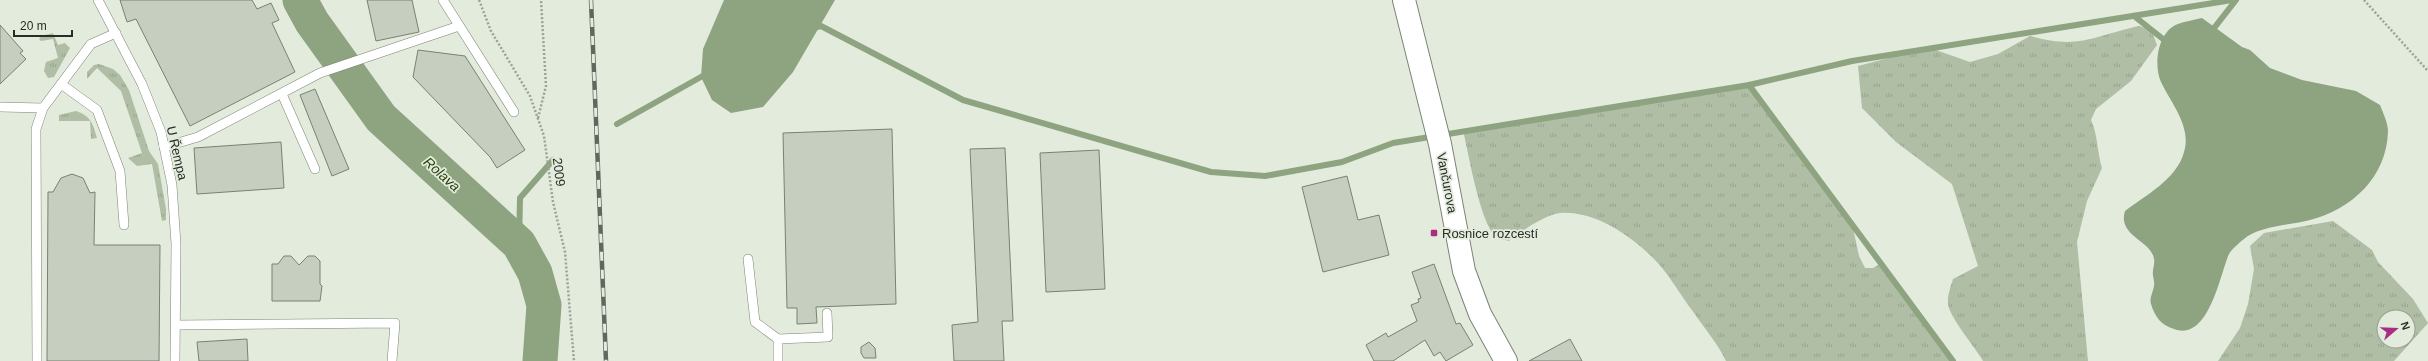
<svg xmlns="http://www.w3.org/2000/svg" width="2428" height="361" viewBox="0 0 2428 361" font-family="Helvetica,sans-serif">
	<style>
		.grass { fill: url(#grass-tufts); fill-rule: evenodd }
		.water { fill: #8ea37f }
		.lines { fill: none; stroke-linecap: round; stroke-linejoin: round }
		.stream { stroke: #8ea37f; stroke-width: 6 }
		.river { stroke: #8ea37f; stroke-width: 35 }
		.building { fill: #c6cec0; stroke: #798174 }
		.service-casing { stroke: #7d8477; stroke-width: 10 }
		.tertiary-casing { stroke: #7d8477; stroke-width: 24 }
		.path { stroke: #9ca297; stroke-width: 2.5; stroke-dasharray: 2 2; stroke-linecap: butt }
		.service { stroke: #fff; stroke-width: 9 }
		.tertiary { stroke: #fff; stroke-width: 22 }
		.rail-casing { stroke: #61675e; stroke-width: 4.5 }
		.rail { stroke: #e3ebdd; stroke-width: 3; stroke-dasharray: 9; stroke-linecap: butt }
		.poi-dot { fill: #a72e83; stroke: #e3ebdd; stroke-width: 1.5 }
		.labels { text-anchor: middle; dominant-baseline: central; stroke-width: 3.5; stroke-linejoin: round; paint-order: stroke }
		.street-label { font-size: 13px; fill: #282c26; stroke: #e3ebdd }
		.poi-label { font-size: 13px; fill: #282c26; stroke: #e3ebdd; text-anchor: start }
		.water-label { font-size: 14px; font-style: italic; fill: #264008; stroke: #e3ebdd }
	</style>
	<defs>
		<pattern id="grass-tufts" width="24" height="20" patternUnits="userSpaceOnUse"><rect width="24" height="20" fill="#afbea4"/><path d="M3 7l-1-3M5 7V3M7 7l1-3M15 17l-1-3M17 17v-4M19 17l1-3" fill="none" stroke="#97a38d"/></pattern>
	</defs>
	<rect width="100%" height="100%" fill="#e3ebdd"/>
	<!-- grass -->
	<g class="grass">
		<path d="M2139,26c13,4 14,7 18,19l-26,36 -35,28 -5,11c7,15 6,32 11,48l-15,33 -10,41 11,119h-105c-7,-13 -35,-45 -35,-58 -1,-7 3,-17 5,-24l25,-13 -26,-82 -56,-42 -34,-34 -4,-42 42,-11 33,-6 37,13 28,-8 32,-18c48,14 64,0 109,-10z"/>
		<polygon points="53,33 58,45 65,43 70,48 54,77 48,78 44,71 46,62 58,58 53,39 41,41 39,39 41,36"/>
		<polygon points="99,64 113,69 120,75 129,90 149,151 158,164 166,209 166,220 162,221 152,164 137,166 128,158 142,153 121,91 97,68 87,79 87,72 94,65"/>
		<path d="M1751,83l102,145 6,28 6,12h8l7,-4 23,27 50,70h-227c-8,-17 -21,-32 -32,-48 -13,-17 -24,-37 -38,-52 -23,-24 -61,-51 -96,-48 -15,2 -39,18 -51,28 -3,-1 -8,-2 -12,-4 -16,-9 -29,-86 -34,-107z"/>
		<path d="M76,111c15,5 17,13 21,27l-6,1 -1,-18h-31v-6z"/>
		<path d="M2333,221l39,29 6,12 35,37 15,24 -34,38h-176l22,-33 8,-24 6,-35 -4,-23 14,-13zM2384,317h24v24h-24z"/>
	</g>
	<!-- water -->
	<g class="water">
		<polygon points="724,0 835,0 793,72 763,107 731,113 712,100 701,77 703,49"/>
		<path d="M2202,18l40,29 8,3 20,18 32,12 54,11 24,14c3,8 8,18 8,26 -1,46 -36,78 -78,89 -18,5 -52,6 -66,19 -5,4 -12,10 -15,15 -9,20 -20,88 -55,75 -13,-4 -19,-12 -23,-25 -2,-5 2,-12 3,-18 1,-5 -2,-10 -1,-15 0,-3 2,-8 1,-12 -2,-18 -37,-23 -29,-48 21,-16 52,-32 59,-59 8,-25 -13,-49 -23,-70 -8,-18 -3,-51 17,-58 8,-3 16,-4 24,-6z"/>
	</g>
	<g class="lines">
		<!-- stream -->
		<g class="stream">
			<polyline points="2134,16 2168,43"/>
			<polyline points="813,28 821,26 963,100 1211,172 1265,176 1342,162 1393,143 1749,85 1852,61 2232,0"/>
			<polyline points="2211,32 2236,0"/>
			<polyline points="1749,85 1953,361"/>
			<polyline points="617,124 708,73"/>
			<polyline points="519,244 520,198 553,160"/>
		</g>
		<!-- river -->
		<polyline class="river" points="300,0 312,22 381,118 519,244 535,273 544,305 540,361"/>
	</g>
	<!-- building -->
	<g class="building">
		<polygon points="120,0 252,0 257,9 271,3 279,20 272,23 295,72 190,126 136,19 127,22"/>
		<polygon points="367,0 412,0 419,32 376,41"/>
		<polygon points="0,25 23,51 20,53 26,59 0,84"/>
		<polygon points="418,50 465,56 525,150 497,168 490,157 413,77"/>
		<polygon points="315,89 349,169 332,176 300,95"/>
		<polygon points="892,129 896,304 816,307 817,323 797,324 797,308 787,308 783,133"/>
		<polygon points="281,142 284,188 197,194 194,148"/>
		<polygon points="1005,148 1013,321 1002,321 1004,361 954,361 952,325 978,322 970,149"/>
		<polygon points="1099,150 1105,289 1046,292 1040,153"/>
		<polygon points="72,174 83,178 90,193 95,192 94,245 160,245 159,361 47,361 48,192 53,192 61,178"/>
		<polygon points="1347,176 1358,220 1379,215 1389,255 1323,272 1302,187"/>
		<polygon points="284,256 291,256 299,265 308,256 315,256 320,261 320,284 322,286 320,301 272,301 272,264 278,264"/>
		<polygon points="1434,264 1456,324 1460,323 1473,345 1446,361 1440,352 1434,356 1425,340 1393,361 1374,361 1366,345 1386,333 1388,337 1417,321 1411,305 1419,302 1418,299 1421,298 1412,272"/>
		<polygon points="247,339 248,361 199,361 197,342"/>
		<polygon points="1570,339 1582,361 1529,361"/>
		<polygon points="869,342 875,348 876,358 864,358 861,353 861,347"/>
	</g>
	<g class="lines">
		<!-- service casing -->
		<g class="service-casing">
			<g id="service">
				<polyline points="98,0 142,84 161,132 172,185 176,244 175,361"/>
				<polyline points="443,0 514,112"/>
				<polyline points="61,84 97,110 120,171 124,225"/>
				<polyline points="282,94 315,169"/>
				<polyline points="0,107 43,108"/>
				<polyline points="164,147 198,137 320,73 459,26"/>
				<polyline points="748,259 755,322 778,339"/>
				<polyline points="176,325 395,323 392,361"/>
				<polyline points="37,361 36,129 43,108 91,44 116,33"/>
				<polyline points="778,361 778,339 828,337 827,313"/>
			</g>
		</g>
		<!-- tertiary casing -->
		<g class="tertiary-casing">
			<polyline id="tertiary" points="1404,0 1440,144 1464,271 1480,314 1506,361"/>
		</g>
		<!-- path -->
		<g class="path">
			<polyline points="479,0 491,31 530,96 544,136 553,202 565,252 574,361"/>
			<polyline points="2364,0 2428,71"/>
			<polyline points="538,118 546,86 541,0"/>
		</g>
		<!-- service -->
		<use href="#service" class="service"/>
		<!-- tertiary -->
		<use href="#tertiary" class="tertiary"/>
		<!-- rail casing -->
		<g class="rail-casing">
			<polyline id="rail" points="591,0 606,361"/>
		</g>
		<!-- rail -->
		<use href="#rail" class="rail"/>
	</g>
	<!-- markers -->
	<rect class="poi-dot" x="1430" y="229" width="8" height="8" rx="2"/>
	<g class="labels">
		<!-- street labels -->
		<g class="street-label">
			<text transform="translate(177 153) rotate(77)">U Řempa</text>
			<text transform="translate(559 172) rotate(83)">2009</text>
			<text transform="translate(1447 183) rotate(79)">Vančurova</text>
		</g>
		<!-- poi labels -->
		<g class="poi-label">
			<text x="1442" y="233">Rosnice rozcestí</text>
		</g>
		<!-- water labels -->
		<g class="water-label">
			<text transform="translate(442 174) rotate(42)">Rolava</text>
		</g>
	</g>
	<!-- north arrow -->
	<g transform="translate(2396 329) rotate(71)"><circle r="19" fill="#e3ebdd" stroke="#989f94"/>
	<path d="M0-3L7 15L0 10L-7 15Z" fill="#a72e83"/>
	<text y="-6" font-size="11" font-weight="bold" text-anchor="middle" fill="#282c26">N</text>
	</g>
	<!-- scale -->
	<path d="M14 30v6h58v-6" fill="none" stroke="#282c26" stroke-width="2"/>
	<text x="20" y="30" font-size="12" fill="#282c26" stroke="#e3ebdd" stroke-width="3" paint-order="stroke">20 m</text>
</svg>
